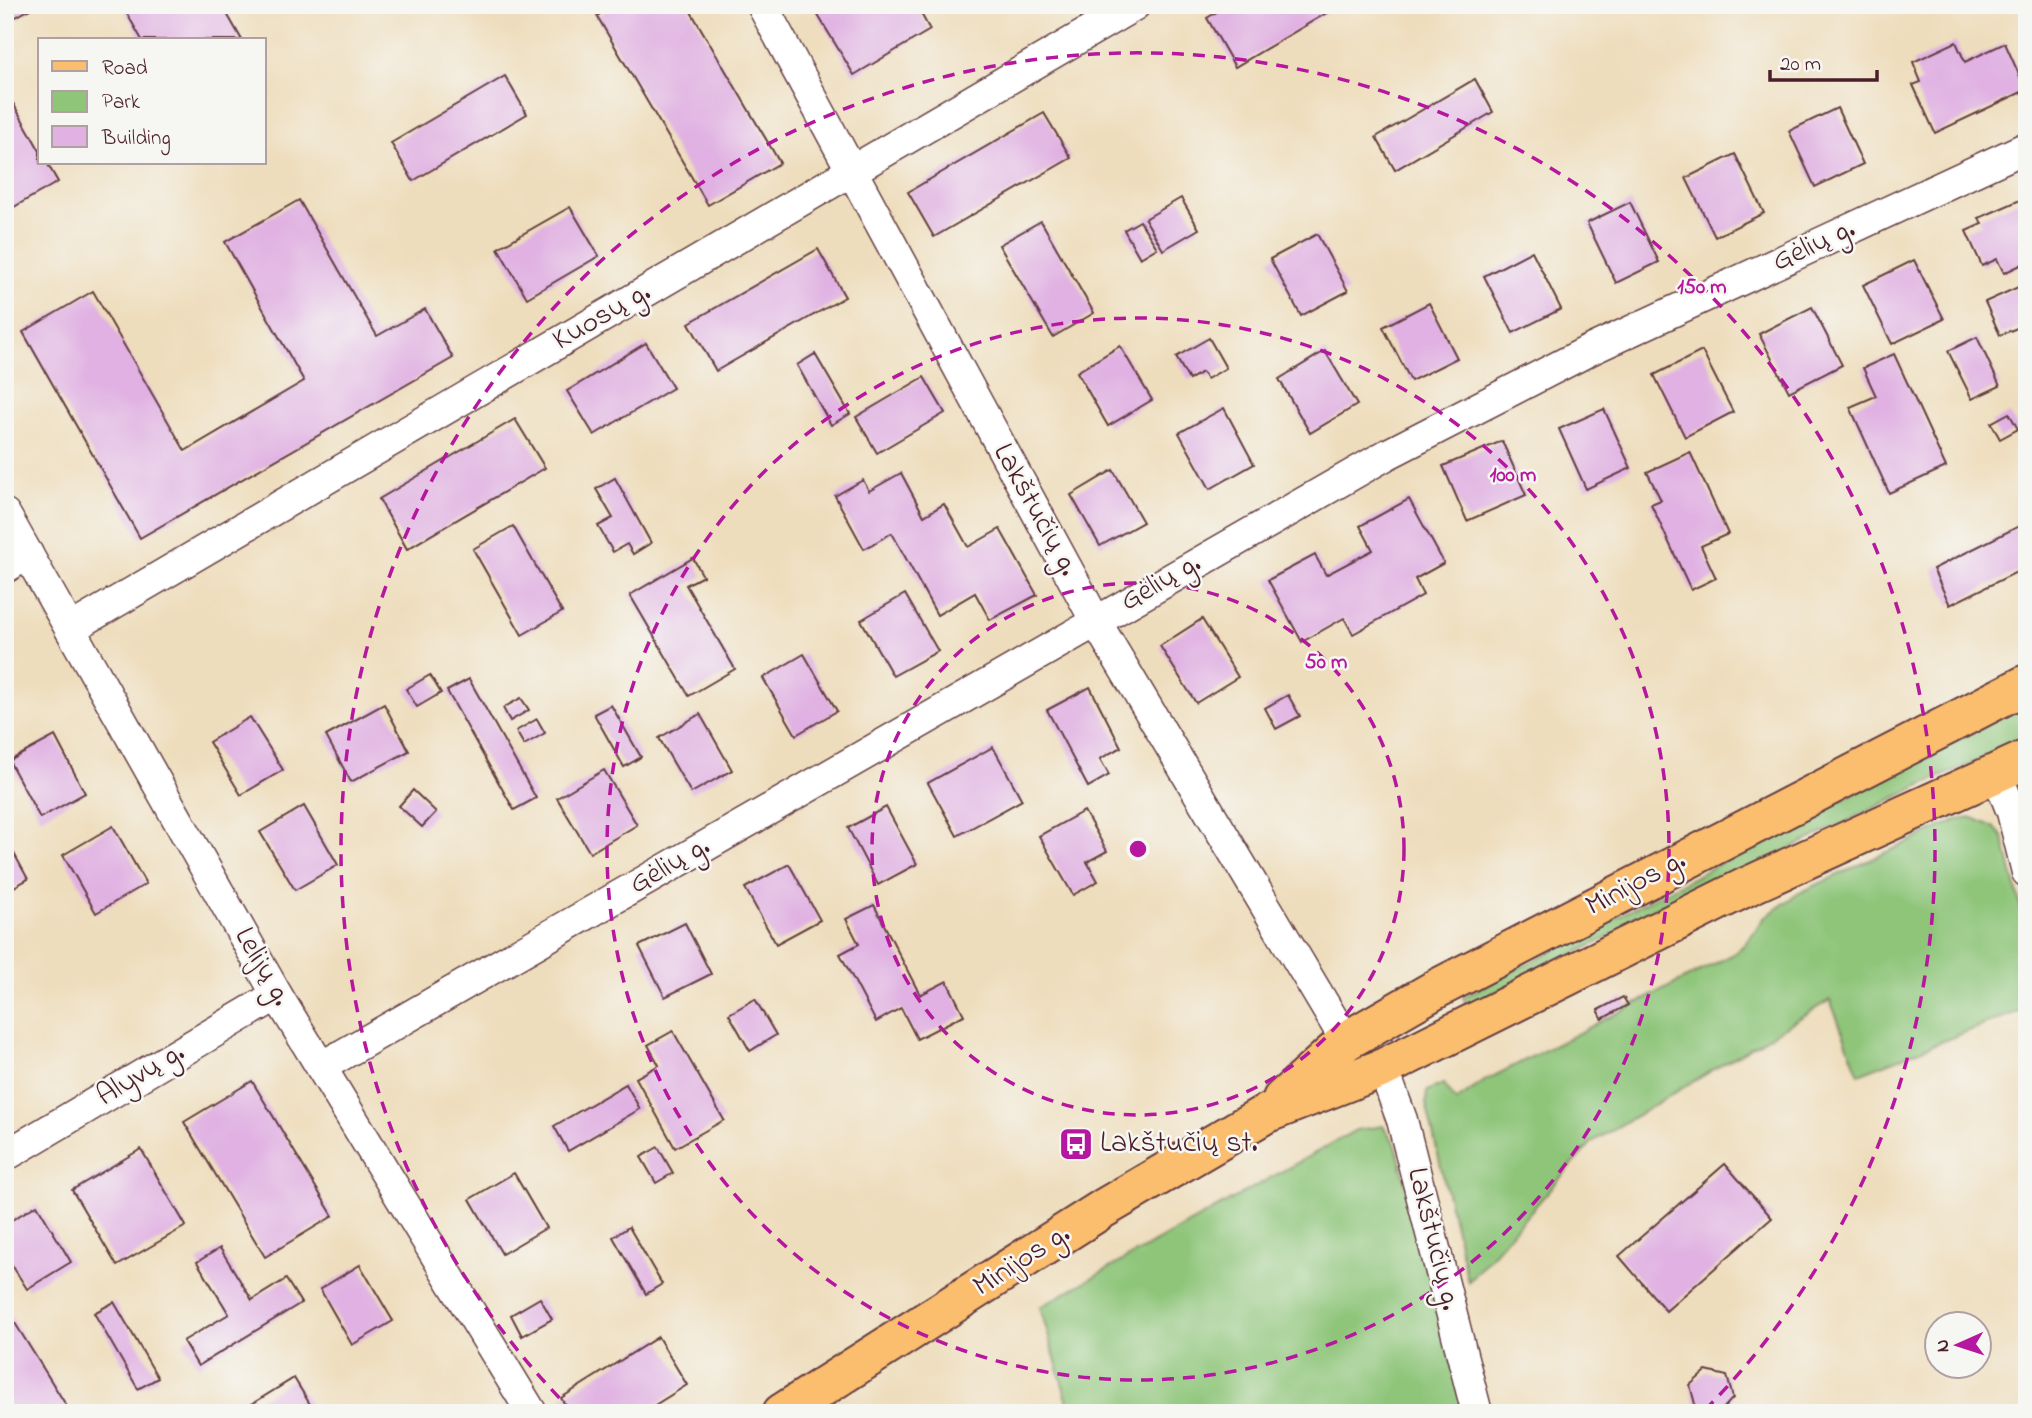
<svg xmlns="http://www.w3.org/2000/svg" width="2032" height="1418" viewBox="0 0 2032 1418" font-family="'Indie Flower',sans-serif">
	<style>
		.green { fill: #8ec579; stroke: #6c7252; stroke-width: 2 }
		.building { fill: #e0b1e2 }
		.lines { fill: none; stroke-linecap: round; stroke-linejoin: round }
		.minor-casing { stroke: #633c41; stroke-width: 33 }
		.primary-casing { stroke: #633c41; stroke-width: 42 }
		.minor { stroke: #fff; stroke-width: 30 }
		.primary { stroke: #fbbd6e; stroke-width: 38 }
		.ring { fill: none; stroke: #b5179e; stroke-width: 3.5; stroke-dasharray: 12 9 }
		.labels { text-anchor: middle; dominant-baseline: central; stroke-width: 5; stroke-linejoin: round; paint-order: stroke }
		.street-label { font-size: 30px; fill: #4a1f2b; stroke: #f6f6f2 }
		.poi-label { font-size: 30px; fill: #4a1f2b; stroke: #f6f6f2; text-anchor: start }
		.centre { fill: #b5179e; stroke: #f6f6f2; stroke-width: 3.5 }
		.ring-label { font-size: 21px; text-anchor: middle; font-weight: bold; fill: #b5179e; stroke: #f6f6f2; stroke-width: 5; stroke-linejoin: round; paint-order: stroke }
	</style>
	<rect width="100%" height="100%" fill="#f6f6f2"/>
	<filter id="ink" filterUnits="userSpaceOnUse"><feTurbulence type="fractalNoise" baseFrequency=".0143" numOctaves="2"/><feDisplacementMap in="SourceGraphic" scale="14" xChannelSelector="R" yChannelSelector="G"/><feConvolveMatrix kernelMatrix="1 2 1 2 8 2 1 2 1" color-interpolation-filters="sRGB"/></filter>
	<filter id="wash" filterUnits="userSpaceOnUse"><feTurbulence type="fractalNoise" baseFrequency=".00686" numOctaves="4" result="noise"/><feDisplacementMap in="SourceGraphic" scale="28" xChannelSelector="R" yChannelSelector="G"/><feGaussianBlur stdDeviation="1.57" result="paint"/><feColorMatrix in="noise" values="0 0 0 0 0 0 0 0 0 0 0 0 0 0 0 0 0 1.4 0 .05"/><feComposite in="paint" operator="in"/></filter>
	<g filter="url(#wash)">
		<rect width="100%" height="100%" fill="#eeddbc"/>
		<!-- green -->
		<g class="green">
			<polygon points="2027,704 2027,740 1921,785 1467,1006 1463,997"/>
			<polygon points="1973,818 1994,827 2003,837 2027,931 2027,1008 1859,1074 1830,1000 1592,1142 1468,1282 1426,1103 1427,1091 1444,1084 1456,1101 1486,1080 1732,955 1745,944 1765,917 1799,893 1956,820"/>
			<polygon points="1383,1126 1396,1145 1464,1413 1071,1413 1040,1307 1356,1130"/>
		</g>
		<g id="blocks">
			<!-- building -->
			<g class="building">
				<polygon points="5,5 37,5 5,23"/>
				<polygon points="122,5 222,5 242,40 142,40"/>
				<polygon points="614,5 687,5 780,163 708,205 597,16"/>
				<polygon points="816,5 928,5 919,10 930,30 854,75 813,7"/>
				<polygon points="1228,5 1340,5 1235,67 1207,18"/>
				<polygon points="1956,42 1965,62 2005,43 2026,90 1935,133 1913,85 1921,82 1913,62"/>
				<polygon points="505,76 527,114 413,181 391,143"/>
				<polygon points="1475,79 1493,112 1395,170 1376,137"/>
				<polygon points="5,89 40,151 40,163 47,163 58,182 5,212"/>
				<polygon points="1837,108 1863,164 1815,187 1789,131"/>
				<polygon points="1044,113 1071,158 934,237 908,192"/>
				<polygon points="1735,154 1764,213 1715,237 1686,178"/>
				<polygon points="2027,197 2027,262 2004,273 1997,259 1982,266 1966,231 1982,224 1979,218"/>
				<polygon points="1181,198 1199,229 1163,250 1145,219"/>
				<polygon points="299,200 377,336 425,309 453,358 140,538 23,332 93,291 185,451 304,381 225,242"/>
				<polygon points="1630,202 1659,262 1616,283 1587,223"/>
				<polygon points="570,207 599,256 527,298 498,248"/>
				<polygon points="1041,221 1094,313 1053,337 999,245"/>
				<polygon points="1140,221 1157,248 1140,258 1124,230"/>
				<polygon points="1317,234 1348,291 1301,316 1270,259"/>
				<polygon points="818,249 845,297 716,371 689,323"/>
				<polygon points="1532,251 1561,309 1513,333 1484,276"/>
				<polygon points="1914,260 1944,319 1892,344 1863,285"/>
				<polygon points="2027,283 2027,324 2000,335 1985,302"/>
				<polygon points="1429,303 1457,358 1411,381 1383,327"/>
				<polygon points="1812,307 1842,365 1789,392 1759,334"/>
				<polygon points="1977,337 2000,386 1972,399 1948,351"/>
				<polygon points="1209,338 1226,368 1207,379 1202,372 1189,380 1176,357"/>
				<polygon points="646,343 673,388 594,435 567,391"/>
				<polygon points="1120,346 1152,400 1108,426 1077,372"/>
				<polygon points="1325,351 1357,405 1310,433 1279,379"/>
				<polygon points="1702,351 1733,412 1685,437 1654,375"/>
				<polygon points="815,354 850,414 831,425 797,365"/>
				<polygon points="1894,354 1946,467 1889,493 1850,407 1876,396 1863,368"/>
				<polygon points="924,377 945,413 877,453 856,417"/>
				<polygon points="1224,408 1254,464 1210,489 1179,433"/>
				<polygon points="1604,409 1631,468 1586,489 1559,429"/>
				<polygon points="2009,413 2018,429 2000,439 1991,423"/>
				<polygon points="515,419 545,468 407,549 379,499"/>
				<polygon points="1502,441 1526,495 1467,521 1443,466"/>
				<polygon points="1690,452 1728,534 1701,546 1716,578 1691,590 1651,504 1661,500 1647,472"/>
				<polygon points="1113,470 1143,522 1100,546 1071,495"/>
				<polygon points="901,473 924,516 944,504 968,547 1000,529 1037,595 990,620 975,593 937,615 892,533 864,549 835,496 863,480 869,491"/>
				<polygon points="615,478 651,543 633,554 627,544 613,552 598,526 613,518 596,489"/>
				<polygon points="1409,499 1444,563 1415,579 1423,595 1353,634 1344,618 1302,642 1268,580 1315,555 1326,575 1373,550 1360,526"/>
				<polygon points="2027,522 2027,567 1950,605 1933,569"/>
				<polygon points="513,526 562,612 522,635 473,549"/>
				<polygon points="693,558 703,576 686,585 735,669 689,696 630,595"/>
				<polygon points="905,594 938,651 893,676 861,620"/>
				<polygon points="1202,619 1238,677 1196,703 1160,646"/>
				<polygon points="804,654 837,711 796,735 763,678"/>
				<polygon points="430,675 441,693 417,707 406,689"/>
				<polygon points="469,679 536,798 514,810 447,691"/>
				<polygon points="1090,687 1121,747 1100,759 1109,775 1088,787 1047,710"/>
				<polygon points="1288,695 1300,716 1276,729 1265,708"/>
				<polygon points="521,698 529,710 510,721 503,708"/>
				<polygon points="384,704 409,751 351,782 326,736"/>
				<polygon points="611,705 641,757 624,767 594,714"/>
				<polygon points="700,714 732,770 691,793 659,738"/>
				<polygon points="250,717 283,770 241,795 209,742"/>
				<polygon points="537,719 545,733 524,745 516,731"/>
				<polygon points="55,736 85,793 40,818 9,761"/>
				<polygon points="993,747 1022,800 957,836 928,783"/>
				<polygon points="604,770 637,825 590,853 557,798"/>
				<polygon points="413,790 436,812 422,827 399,806"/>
				<polygon points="304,806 338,865 295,890 260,832"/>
				<polygon points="886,807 917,864 878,885 848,828"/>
				<polygon points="1084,811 1107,851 1087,862 1098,881 1073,895 1039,836"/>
				<polygon points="113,826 146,884 96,913 63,855"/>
				<polygon points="5,837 28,879 5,892"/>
				<polygon points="789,864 820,920 776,944 745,888"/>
				<polygon points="874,905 920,995 947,981 964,1015 917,1039 901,1008 876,1022 840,954 859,944 846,919"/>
				<polygon points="685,923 711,974 665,997 639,946"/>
				<polygon points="1623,997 1628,1005 1602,1019 1598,1010"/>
				<polygon points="755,999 776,1035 750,1051 729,1014"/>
				<polygon points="673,1031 724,1120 675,1148 636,1078 659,1065 648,1045"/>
				<polygon points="252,1081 333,1216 265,1257 184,1122"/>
				<polygon points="626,1084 640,1109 568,1151 554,1126"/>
				<polygon points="658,1147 673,1173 656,1183 641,1157"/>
				<polygon points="141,1149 186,1226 117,1266 72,1190"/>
				<polygon points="1725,1164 1772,1218 1666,1311 1619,1256"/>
				<polygon points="514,1173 546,1228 502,1254 470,1199"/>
				<polygon points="37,1205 71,1262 27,1289 5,1254 5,1224"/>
				<polygon points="629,1227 662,1284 646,1294 613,1237"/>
				<polygon points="220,1248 252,1300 286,1279 301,1303 198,1366 183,1341 229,1314 197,1262"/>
				<polygon points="360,1265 393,1321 352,1345 320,1289"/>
				<polygon points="540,1298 552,1319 522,1336 511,1315"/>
				<polygon points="114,1302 158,1378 138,1389 94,1313"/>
				<polygon points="5,1307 71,1413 5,1413"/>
				<polygon points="658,1337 687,1385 642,1413 570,1413 561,1398"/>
				<polygon points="1706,1371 1727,1376 1733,1398 1719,1413 1696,1408 1690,1385"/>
				<polygon points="294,1378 311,1406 300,1413 250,1413 247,1407"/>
			</g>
		</g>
	</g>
	<g filter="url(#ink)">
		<use href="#blocks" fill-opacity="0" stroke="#633c41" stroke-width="2"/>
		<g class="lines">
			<!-- minor casing -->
			<g class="minor-casing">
				<g id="minor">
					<polyline points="762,5 1095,620 1346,1041"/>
					<polyline points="5,514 277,995 532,1413"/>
					<polyline points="5,568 28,554"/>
					<polyline points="70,629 1135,5"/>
					<polyline points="1996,772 2012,812 2027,872"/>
					<polyline points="321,1067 1388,454 1590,350 2027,147"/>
					<polyline points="1383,1068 1402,1120 1477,1413"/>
					<polyline points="5,1156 277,995"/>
				</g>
			</g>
			<!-- primary casing -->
			<g class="primary-casing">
				<g id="primary">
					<polyline points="1282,1099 1346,1041 1438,988 2027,684"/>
					<polyline points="782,1413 1104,1208 1265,1114 1383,1068 1748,886 2027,759"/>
				</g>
			</g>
			<!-- minor -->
			<use href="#minor" class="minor"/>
			<!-- primary -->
			<use href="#primary" class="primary"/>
		</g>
	</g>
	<!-- distance rings -->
	<g class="ring">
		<circle cx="1138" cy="849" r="266"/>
		<circle cx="1138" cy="849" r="531"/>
		<path d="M574 1413A797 797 0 1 1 1702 1413"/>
	</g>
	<!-- icons -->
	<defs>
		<g id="bus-square" transform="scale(1.75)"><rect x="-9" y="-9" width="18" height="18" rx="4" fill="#b5179e" stroke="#f6f6f2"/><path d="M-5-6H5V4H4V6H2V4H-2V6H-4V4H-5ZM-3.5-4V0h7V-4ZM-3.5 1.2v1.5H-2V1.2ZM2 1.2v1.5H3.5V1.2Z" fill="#fff"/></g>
	</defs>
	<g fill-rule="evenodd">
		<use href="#bus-square" x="1076" y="1144"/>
	</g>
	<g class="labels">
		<!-- street labels -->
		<g class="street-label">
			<text transform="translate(1814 246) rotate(-25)">Gėlių g.</text>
			<text transform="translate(602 317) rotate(-30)">Kuosų g.</text>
			<text transform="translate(1035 510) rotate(61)">Lakštučių g.</text>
			<text transform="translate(1161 583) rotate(-30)">Gėlių g.</text>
			<text transform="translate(670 866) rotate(-30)">Gėlių g.</text>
			<text transform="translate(1636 884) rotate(-28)">Minijos g.</text>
			<text transform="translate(262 967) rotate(60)">Lelijų g.</text>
			<text transform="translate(141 1075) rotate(-31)">Alyvų g.</text>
			<text transform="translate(1433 1239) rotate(76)">Lakštučių g.</text>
			<text transform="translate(1022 1261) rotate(-33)">Minijos g.</text>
		</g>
		<!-- poi labels -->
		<g class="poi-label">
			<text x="1100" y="1144">Lakštučių st.</text>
		</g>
	</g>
	<circle cx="1138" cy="849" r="10" class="centre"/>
	<g class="ring-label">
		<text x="1702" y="293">150 m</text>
		<text x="1513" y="481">100 m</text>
		<text x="1326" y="668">50 m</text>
	</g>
	<!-- margin -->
	<rect width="2032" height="1418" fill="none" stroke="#f6f6f2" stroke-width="28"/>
	<!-- legend -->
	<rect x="38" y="38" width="228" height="126" fill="#f6f6f2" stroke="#b1a0a2" stroke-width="2"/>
	<rect x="52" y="61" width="35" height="10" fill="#fbbd6e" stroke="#b1a0a2" stroke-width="2"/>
	<text x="102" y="74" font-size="21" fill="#4a1f2b">Road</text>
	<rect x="52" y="91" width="35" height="21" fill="#8ec579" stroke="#b1a0a2" stroke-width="2"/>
	<text x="102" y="108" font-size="21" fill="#4a1f2b">Park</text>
	<rect x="52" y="126" width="35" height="21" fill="#e0b1e2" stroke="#b1a0a2" stroke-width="2"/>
	<text x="102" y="144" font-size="21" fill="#4a1f2b">Building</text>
	<!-- north arrow -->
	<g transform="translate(1958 1345) rotate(267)"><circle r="33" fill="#f6f6f2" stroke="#b1a0a2" stroke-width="2"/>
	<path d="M0-5L12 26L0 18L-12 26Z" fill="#b5179e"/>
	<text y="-10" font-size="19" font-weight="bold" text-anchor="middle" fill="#4a1f2b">N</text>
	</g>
	<!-- scale -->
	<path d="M1770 70v10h107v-10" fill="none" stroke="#4a1f2b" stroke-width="3.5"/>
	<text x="1780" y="70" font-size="21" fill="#4a1f2b" stroke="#f6f6f2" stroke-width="5" paint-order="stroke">20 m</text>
</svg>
